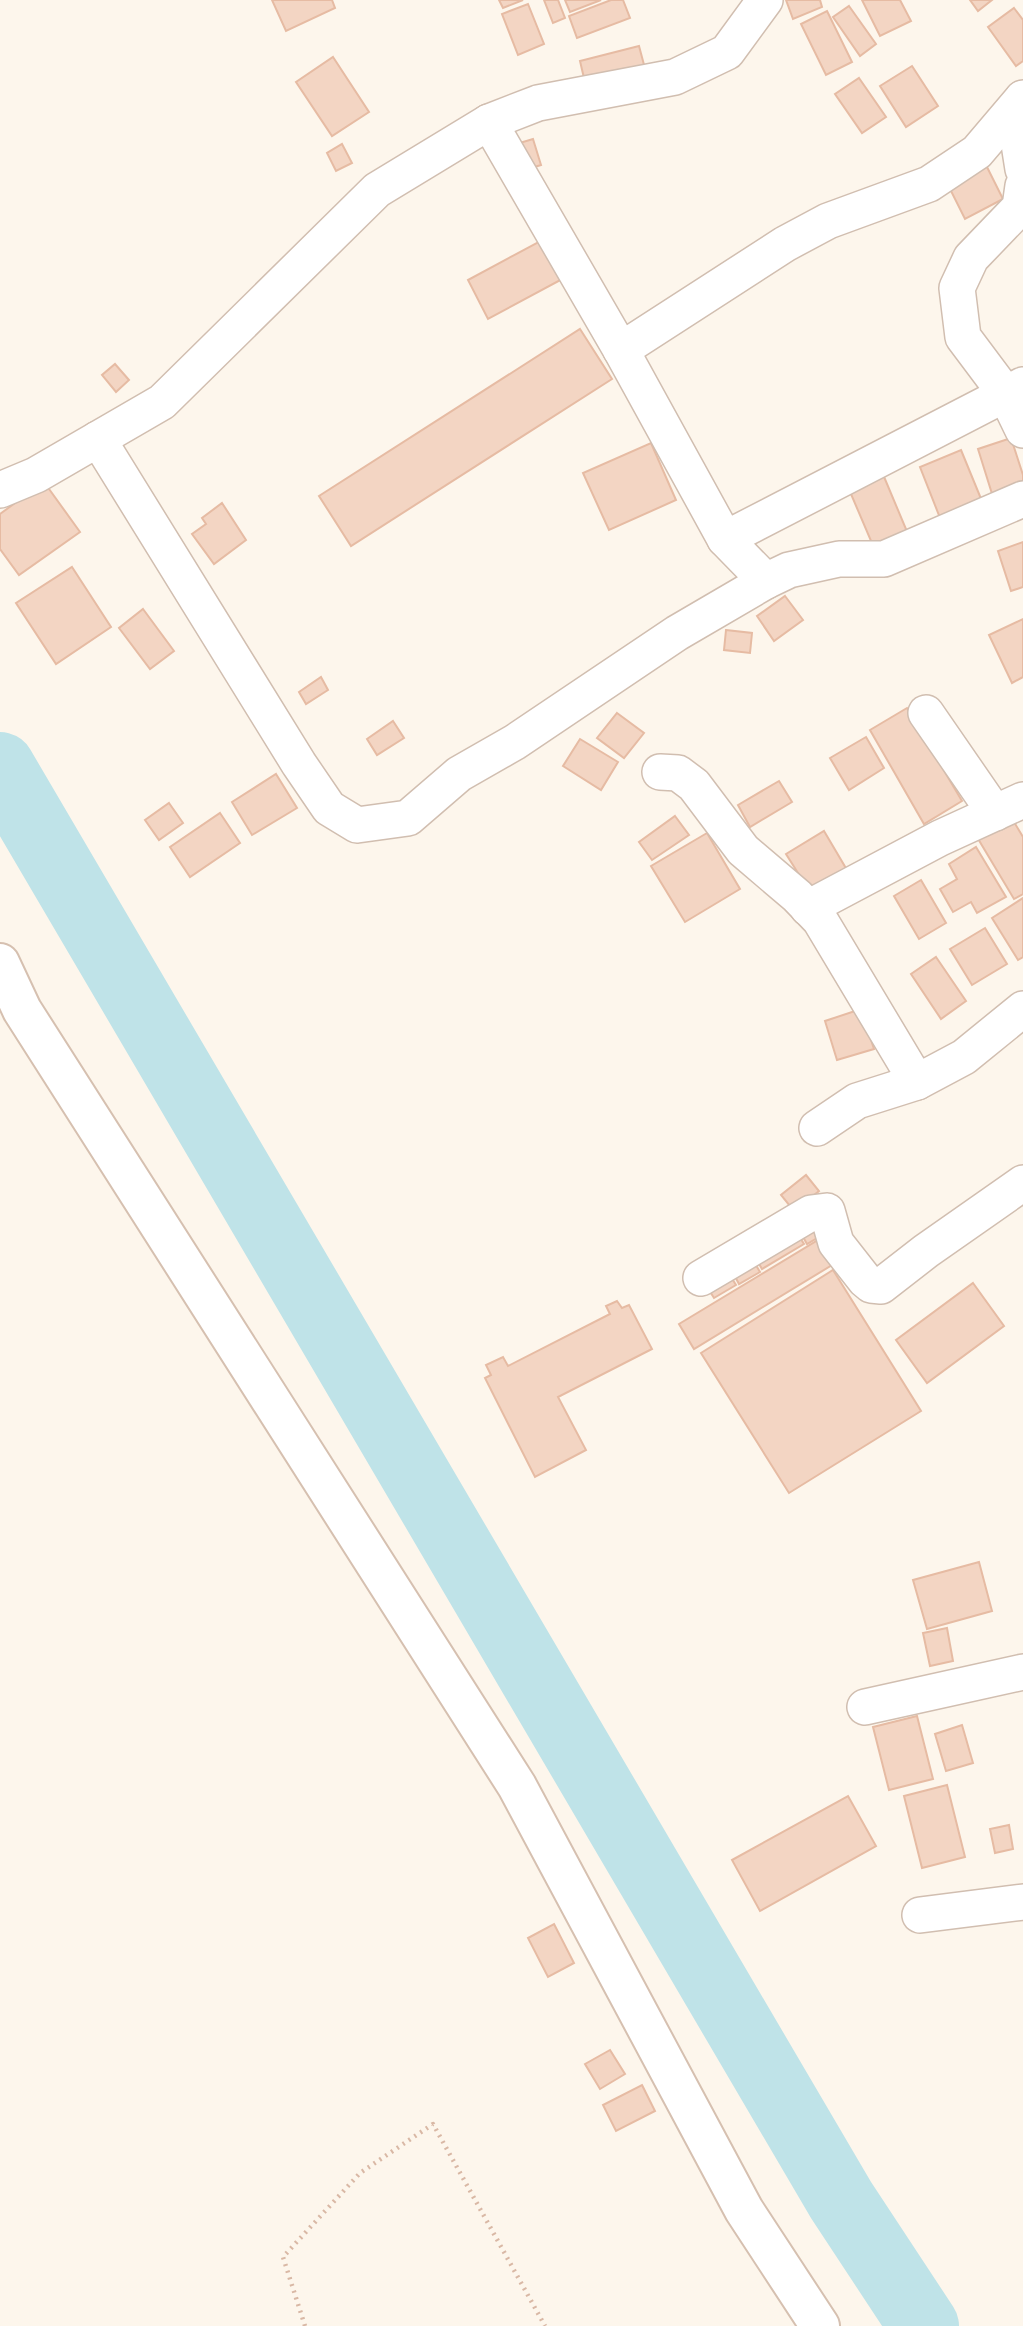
<svg xmlns="http://www.w3.org/2000/svg" width="1023" height="2326" viewBox="0 0 1023 2326" font-family="Lato,sans-serif">
	<style>
		.lines { fill: none; stroke-linecap: round; stroke-linejoin: round }
		.river { stroke: #bfe3e8; stroke-width: 70 }
		.building { fill: #f3d5c3; stroke: #e6bba3; stroke-width: 2 }
		.street-casing { stroke: #d1beb0; stroke-width: 38 }
		.secondary-casing { stroke: #d6c0b0; stroke-width: 42 }
		.path { stroke: #d9b8a5; stroke-width: 4.5; stroke-dasharray: 2 5; stroke-linecap: butt }
		.street { stroke: #fff; stroke-width: 35 }
		.secondary { stroke: #fff; stroke-width: 38 }
	</style>
	<rect width="100%" height="100%" fill="#fdf6ec"/>
	<g class="lines">
		<!-- river -->
		<polyline class="river" points="0,767 841,2200 924,2326"/>
	</g>
	<!-- building -->
	<g class="building">
		<polygon points="272,0 332,0 335,8 286,31"/>
		<polygon points="499,0 523,0 503,8"/>
		<polygon points="544,0 558,0 565,18 553,23"/>
		<polygon points="565,0 601,0 570,12"/>
		<polygon points="611,0 623,0 630,18 577,38 569,16"/>
		<polygon points="786,0 820,0 822,7 793,19"/>
		<polygon points="862,0 900,0 911,21 880,36"/>
		<polygon points="970,0 992,0 978,11"/>
		<polygon points="528,4 544,44 518,55 502,14"/>
		<polygon points="849,6 876,44 860,56 833,17"/>
		<polygon points="1014,8 1023,20 1023,61 1016,66 988,27"/>
		<polygon points="827,11 852,62 826,75 801,24"/>
		<polygon points="639,46 647,76 587,91 580,61"/>
		<polygon points="333,57 369,112 332,136 296,82"/>
		<polygon points="912,66 938,106 906,127 880,86"/>
		<polygon points="859,78 886,117 862,133 835,94"/>
		<polygon points="533,139 541,165 521,171 513,145"/>
		<polygon points="342,144 352,163 336,171 327,153"/>
		<polygon points="984,161 1003,199 965,219 946,181"/>
		<polygon points="546,238 566,277 488,319 468,280"/>
		<polygon points="580,329 612,379 351,546 319,496"/>
		<polygon points="115,364 129,380 116,392 102,375"/>
		<polygon points="1011,438 1023,475 1023,487 993,497 978,449"/>
		<polygon points="651,443 676,500 609,530 583,473"/>
		<polygon points="961,450 984,506 942,523 920,467"/>
		<polygon points="882,472 911,541 877,555 848,487"/>
		<polygon points="44,482 80,532 19,575 0,549 0,514"/>
		<polygon points="222,503 246,540 214,564 192,534 206,524 202,518"/>
		<polygon points="1023,542 1023,587 1011,591 998,551"/>
		<polygon points="72,567 111,627 56,664 16,603"/>
		<polygon points="785,596 803,620 774,641 757,616"/>
		<polygon points="143,609 174,651 150,669 119,628"/>
		<polygon points="1023,619 1023,677 1012,683 989,635"/>
		<polygon points="726,630 752,633 750,653 724,650"/>
		<polygon points="321,677 328,690 306,704 299,692"/>
		<polygon points="907,708 962,801 924,824 870,730"/>
		<polygon points="617,713 644,733 624,758 597,738"/>
		<polygon points="393,721 404,738 377,755 367,739"/>
		<polygon points="866,737 884,768 849,790 830,758"/>
		<polygon points="580,739 618,762 601,790 563,766"/>
		<polygon points="276,774 297,808 252,835 232,802"/>
		<polygon points="779,781 792,802 750,827 738,805"/>
		<polygon points="169,803 183,823 159,840 145,820"/>
		<polygon points="220,813 240,843 190,877 170,847"/>
		<polygon points="675,816 689,835 652,860 639,842"/>
		<polygon points="1011,817 1023,837 1023,894 1014,899 977,837"/>
		<polygon points="824,831 847,870 810,892 786,854"/>
		<polygon points="707,833 740,889 685,922 651,866"/>
		<polygon points="976,847 1006,897 977,913 971,902 953,912 940,889 957,879 949,864"/>
		<polygon points="921,880 946,923 919,939 894,896"/>
		<polygon points="1023,898 1023,957 1018,960 992,918"/>
		<polygon points="985,928 1007,964 972,985 950,949"/>
		<polygon points="936,957 966,1001 941,1019 911,974"/>
		<polygon points="861,1009 874,1049 837,1060 825,1021"/>
		<polygon points="806,1175 819,1191 794,1211 781,1195"/>
		<polygon points="794,1228 804,1244 762,1269 753,1253"/>
		<polygon points="798,1228 829,1231 807,1244"/>
		<polygon points="828,1234 842,1259 694,1349 679,1324"/>
		<polygon points="750,1255 760,1272 739,1284 730,1267"/>
		<polygon points="726,1269 736,1285 714,1298 704,1282"/>
		<polygon points="833,1270 921,1411 789,1493 701,1353"/>
		<polygon points="973,1283 1004,1326 927,1383 896,1340"/>
		<polygon points="617,1301 622,1308 629,1305 652,1349 558,1397 586,1450 535,1477 485,1378 491,1375 486,1365 503,1357 508,1366 610,1314 606,1306"/>
		<polygon points="979,1562 992,1611 927,1629 913,1580"/>
		<polygon points="947,1628 953,1661 930,1666 923,1633"/>
		<polygon points="917,1716 933,1779 889,1790 873,1727"/>
		<polygon points="962,1725 973,1763 946,1771 935,1734"/>
		<polygon points="947,1785 965,1857 922,1868 904,1796"/>
		<polygon points="848,1796 876,1846 760,1911 732,1860"/>
		<polygon points="1009,1825 1013,1849 995,1853 990,1829"/>
		<polygon points="554,1924 574,1963 548,1977 528,1938"/>
		<polygon points="610,2050 625,2074 600,2089 585,2064"/>
		<polygon points="642,2085 655,2111 616,2131 603,2105"/>
	</g>
	<g class="lines">
		<!-- street casing -->
		<g class="street-casing">
			<g id="street">
				<polyline points="1023,98 1017,131 1023,169"/>
				<polyline points="489,122 621,350 725,539 766,581"/>
				<polyline points="1023,186 1020,207 971,258 957,288 963,337 1005,393 1023,430"/>
				<polyline points="621,350 785,244 828,221 929,184 977,152 1022,99"/>
				<polyline points="98,439 299,764 329,808 357,825 408,818 459,774 515,742 677,633 766,581 789,570 839,559 884,559 1023,499"/>
				<polyline points="0,490 36,475 162,402 377,190 489,122 538,103 675,77 727,52 765,0"/>
				<polyline points="725,539 1023,385"/>
				<polyline points="926,713 995,813"/>
				<polyline points="660,772 678,773 694,785 743,850 797,896 820,920 917,1082"/>
				<polyline points="808,908 940,838 1023,800"/>
				<polyline points="817,1128 857,1101 917,1082 964,1057 1023,1009"/>
				<polyline points="701,1278 811,1213 827,1211 836,1243 865,1280 871,1285 881,1286 926,1251 1023,1183"/>
				<polyline points="865,1707 1023,1672"/>
				<polyline points="920,1915 1023,1902"/>
			</g>
		</g>
		<!-- secondary casing -->
		<g class="secondary-casing">
			<polyline id="secondary" points="0,963 22,1010 517,1786 744,2210 820,2326"/>
		</g>
		<!-- path -->
		<polyline class="path" points="305,2326 283,2257 360,2173 433,2124 545,2326"/>
		<!-- street -->
		<use href="#street" class="street"/>
		<!-- secondary -->
		<use href="#secondary" class="secondary"/>
	</g>
</svg>
